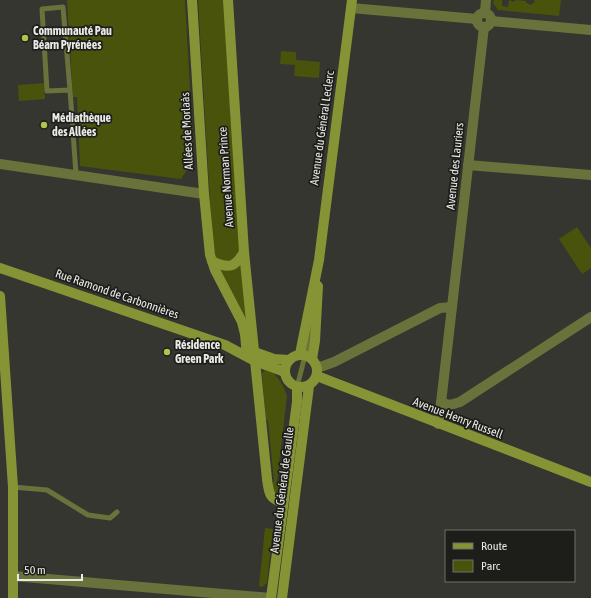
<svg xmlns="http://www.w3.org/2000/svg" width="591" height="598" viewBox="0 0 591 598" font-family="'Asap Condensed',sans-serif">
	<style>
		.green { fill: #4a530c }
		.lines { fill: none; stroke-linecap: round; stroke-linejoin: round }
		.lane { stroke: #69723b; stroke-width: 5 }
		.street { stroke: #69723b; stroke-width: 10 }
		.secondary { stroke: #869436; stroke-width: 10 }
		.poi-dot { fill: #b2c34c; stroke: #1d1d1a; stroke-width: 1.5 }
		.labels { text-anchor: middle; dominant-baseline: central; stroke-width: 3.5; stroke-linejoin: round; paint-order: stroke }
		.poi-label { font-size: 12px; font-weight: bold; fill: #e9eae5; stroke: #1d1d1a; text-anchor: start }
		.street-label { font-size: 12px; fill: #e9eae5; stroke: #1d1d1a }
	</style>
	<rect width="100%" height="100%" fill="#35362f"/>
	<!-- green -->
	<g class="green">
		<polygon points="67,0 185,0 194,159 181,179 80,166 77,97 73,97"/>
		<polygon points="198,0 224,0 240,251 231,263 215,259 213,251"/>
		<polygon points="494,0 502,0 502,6 508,7 509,1 510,0 513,2 516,0 526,1 526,3 528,3 530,5 535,2 534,0 561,0 559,16 498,10 493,3"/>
		<polygon points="281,51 296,52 296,60 320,62 319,78 294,76 295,65 280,64"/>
		<polygon points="44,83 45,99 19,101 18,85"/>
		<polygon points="577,227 591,248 591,268 582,274 559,239"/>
		<polygon points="241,264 248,319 242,320 218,270"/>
		<path d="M264,370c2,1 5,1 7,2 7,3 14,17 16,24l-10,85 2,4 -2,10 -5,-4 1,-8 1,-2 -6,-60 -2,-2 -4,-45z"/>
		<polygon points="265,528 273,529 267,583 262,587 259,586"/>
	</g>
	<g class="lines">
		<!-- lane -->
		<g class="lane">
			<polyline points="70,90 63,7 42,9 47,91 70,90 76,174"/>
			<polyline points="297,387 309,340 311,321"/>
			<polyline points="13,487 47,490 88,515 110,518 117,512"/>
		</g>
		<!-- street -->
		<g class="street">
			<polyline points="351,8 477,19"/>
			<polyline points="485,13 486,0"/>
			<circle cx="484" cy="20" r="7"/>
			<polyline points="491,21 591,30"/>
			<polyline points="0,164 204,194"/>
			<polyline points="468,165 591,175"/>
			<polyline points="317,367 323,366 334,362 440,308 452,307"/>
			<polyline points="441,403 450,405 460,402 591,317"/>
			<polyline points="438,424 441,403 484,27"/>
			<polyline points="13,576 271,598"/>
		</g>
		<!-- secondary -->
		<g class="secondary">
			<polyline points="192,0 204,194 210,255 215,270 242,322 245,334 247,356"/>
			<path d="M228,0l16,252 23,227c2,15 2,19 16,24"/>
			<path d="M212,261c16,8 23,7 32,-9"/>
			<polyline points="0,268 225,345 255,361 285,372"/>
			<polyline points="0,296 13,487 13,598"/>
			<polyline points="249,350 274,359 289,360"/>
			<polyline points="300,354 319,260 352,0"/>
			<circle cx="301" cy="371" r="16"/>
			<polyline points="312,359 315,341 318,286"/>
			<polyline points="317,376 591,482"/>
			<polyline points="271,598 297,402 297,387"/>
			<polyline points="282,598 309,386"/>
		</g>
	</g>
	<!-- markers -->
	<g class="poi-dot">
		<circle cx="25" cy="38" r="4"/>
		<circle cx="44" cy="125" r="4"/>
		<circle cx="167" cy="352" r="4"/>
	</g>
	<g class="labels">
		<!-- poi labels -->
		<g class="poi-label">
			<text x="33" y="31">Communauté Pau<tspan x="33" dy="14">Béarn Pyrénées</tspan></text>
			<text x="52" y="118">Médiathèque<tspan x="52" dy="14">des Allées</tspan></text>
			<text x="175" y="345">Résidence<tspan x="175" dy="14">Green Park</tspan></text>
		</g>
		<!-- street labels -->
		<g class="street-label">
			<text transform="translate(322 128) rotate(-82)">Avenue du Général Leclerc</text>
			<text transform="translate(187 131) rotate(-93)">Allées de Morlaàs</text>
			<text transform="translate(455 166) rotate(-84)">Avenue des Lauriers</text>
			<text transform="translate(226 177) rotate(-94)">Avenue Norman Prince</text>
			<text transform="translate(117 294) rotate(19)">Rue Ramond de Carbonnières</text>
			<text transform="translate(458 418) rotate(21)">Avenue Henry Russell</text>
			<text transform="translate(282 490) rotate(-83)">Avenue du Général de Gaulle</text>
		</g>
	</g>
	<!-- legend -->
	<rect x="445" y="530" width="130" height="52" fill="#1d1d1a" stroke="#6f6f6b"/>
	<rect x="453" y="543" width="20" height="6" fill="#869436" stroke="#6f6f6b"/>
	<text x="481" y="550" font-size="12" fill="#e9eae5">Route</text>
	<rect x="453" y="560" width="20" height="12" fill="#4a530c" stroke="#6f6f6b"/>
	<text x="481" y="570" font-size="12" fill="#e9eae5">Parc</text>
	<!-- scale -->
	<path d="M18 574v6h64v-6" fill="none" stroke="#e9eae5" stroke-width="2"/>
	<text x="24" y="574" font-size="12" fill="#e9eae5" stroke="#1d1d1a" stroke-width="3" paint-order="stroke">50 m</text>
</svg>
